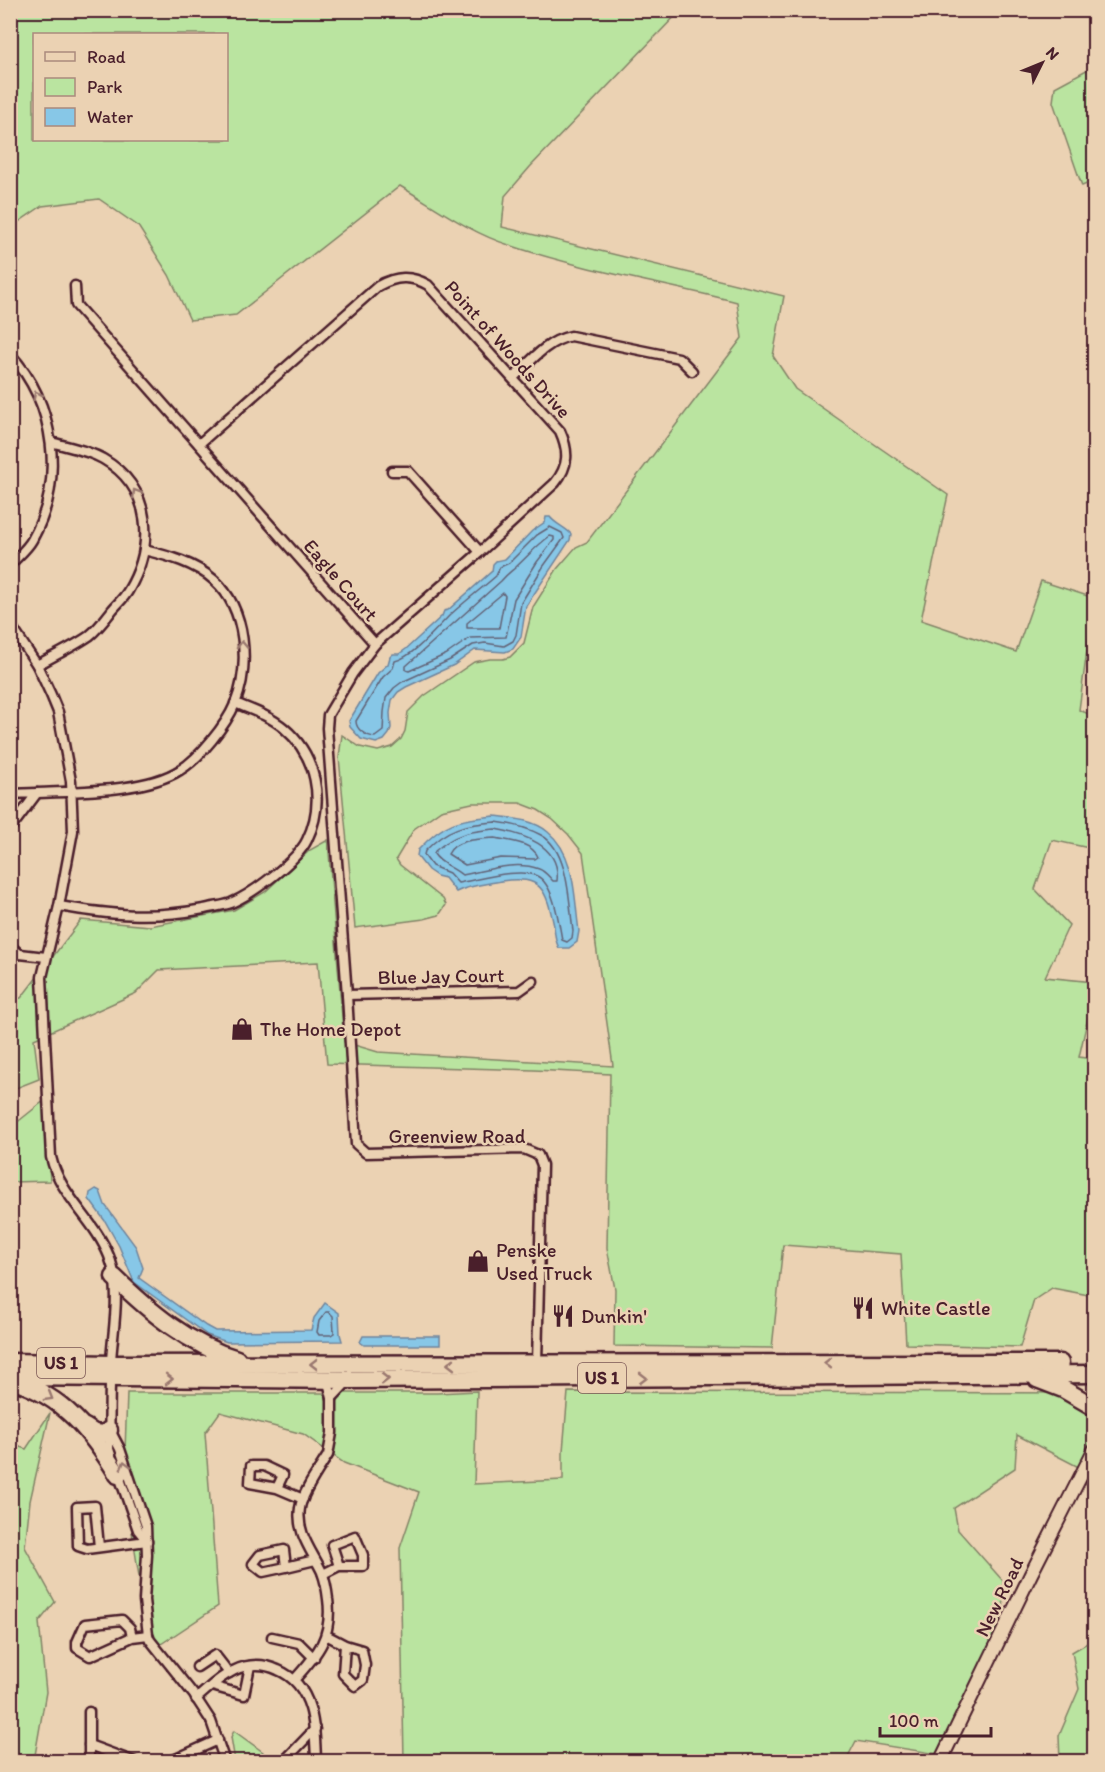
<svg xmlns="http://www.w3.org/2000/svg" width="1105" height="1772" viewBox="0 0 1105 1772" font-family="Itim,sans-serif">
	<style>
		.green { fill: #bae4a0; stroke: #828266; stroke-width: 1.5; fill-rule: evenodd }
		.water { fill: #87c7e7; stroke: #6f849c; stroke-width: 1.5 }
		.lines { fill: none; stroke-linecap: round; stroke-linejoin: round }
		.shore { stroke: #626276; stroke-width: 1.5 }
		.street-casing { stroke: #4a1f2b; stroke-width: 13 }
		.secondary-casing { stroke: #4a1f2b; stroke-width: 16 }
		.highway-casing { stroke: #4a1f2b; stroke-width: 21 }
		.street { stroke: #ebd2b3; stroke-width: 8 }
		.secondary { stroke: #ebd2b3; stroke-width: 12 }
		.highway { stroke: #ebd2b3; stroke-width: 16 }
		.oneway { stroke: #9a786f }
		.labels { text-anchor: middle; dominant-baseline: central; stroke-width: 5; stroke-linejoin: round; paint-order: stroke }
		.shield { fill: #ebd2b3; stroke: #7a5554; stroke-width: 1.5 }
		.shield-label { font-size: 18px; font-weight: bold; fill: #4a1f2b }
		.street-label { font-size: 20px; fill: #4a1f2b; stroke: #ebd2b3 }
		.poi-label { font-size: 20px; fill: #4a1f2b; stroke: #ebd2b3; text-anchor: start }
	</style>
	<rect width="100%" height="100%" fill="#ebd2b3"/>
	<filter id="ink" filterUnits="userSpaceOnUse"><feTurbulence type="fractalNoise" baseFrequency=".0167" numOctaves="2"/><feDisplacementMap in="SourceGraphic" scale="12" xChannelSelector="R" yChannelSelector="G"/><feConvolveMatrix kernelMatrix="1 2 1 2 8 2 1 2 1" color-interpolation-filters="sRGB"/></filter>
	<g filter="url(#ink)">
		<!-- green -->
		<g class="green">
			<path d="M11,11h669l-150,156 -25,29 -3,31 282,69 -11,60 22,33 153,106 -27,125 95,32 25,-71 53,17 -15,112 15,6v133l-42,-9 -17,49 34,36 -24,52 49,5v36l-6,-1 -9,40 15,2v237l-42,-8 -18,12 -14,47 -114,-3 -5,-90 -118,-9 -11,103 -158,-2 1,-57 -8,-41 3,-174 -76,-4 -207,-6 -9,-102 -159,8 -23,23 -102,46 5,40 -28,11v-91l10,-1 60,-78 69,6 84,-16 31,-18 45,-42 18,-10 16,202 34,10 235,14 -30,-213 -15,-19 -16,-15 -14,-9 -18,-7h-48l-31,7 -27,19 -18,30 4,6 43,34 3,6 -7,10 -15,4 -69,9 -16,-171 3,-22 18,12 18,4 14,-4 9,-8 4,-8 3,-19 16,-16 50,-34 16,-3h13l7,-2 14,-14 9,-36 24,-38 19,-22 11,-5 155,-204 -5,-36c-76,-19 -154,-32 -228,-57 -39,-12 -75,-39 -109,-59l-164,129 -46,5 -21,-45 -31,-49 -39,-27 -57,7 -31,21zM34,34h192v106h-192z"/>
			<polygon points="1094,63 1094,181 1082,186 1053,102 1055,87 1094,66"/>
			<polygon points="45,1100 50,1181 11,1182 10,1128"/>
			<polygon points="477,1391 474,1484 563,1480 563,1451 568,1392 1094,1393 1094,1475 1017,1435 1015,1468 954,1508 958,1530 1003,1581 1004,1628 944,1755 856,1741 845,1762 404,1761 400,1548 419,1492 344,1463 303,1434 220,1412 205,1433 218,1606 158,1646 147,1627 124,1481 127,1393 437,1393"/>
			<polygon points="50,1413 30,1501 25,1547 55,1602 39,1622 46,1692 34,1761 11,1761 11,1444 26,1449"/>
			<polygon points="1094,1639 1094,1761 1060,1761 1059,1736 1079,1689 1072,1652"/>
			<polygon points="234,1731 263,1752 261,1761 235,1761 231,1737"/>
		</g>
		<!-- water -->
		<g class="water">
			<path d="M546,517h4c5,7 15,10 21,17l-1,6 -44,66 -5,31 -8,12 -8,3 -30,-2 -21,15 -48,22 -8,5 -6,8 -2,13 1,15 -2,6 -5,6 -8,3 -15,-4 -11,-12 -1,-6 29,-48 10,-9 2,-7 3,-3h6l7,-5 36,-33 2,-5 4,-1 44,-39 1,-7 3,-3 9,-2 27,-28 13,-9z"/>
			<path d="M495,816c17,2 39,4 53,16 28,23 26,66 31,99l-2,11 -8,6h-10c-4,-7 -4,-13 -5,-22 -8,-37 -12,-51 -53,-45 -14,3 -32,4 -45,11l-11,-14 -8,-2 -9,-6 -11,-14 1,-6c26,-28 40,-31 77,-34z"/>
			<polygon points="96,1189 100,1191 105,1205 136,1247 143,1268 139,1278 206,1326 215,1331 311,1330 314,1318 325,1303 339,1313 340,1334 342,1341 227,1342 207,1335 134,1282 119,1246 105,1221 89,1199 90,1193"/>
			<polygon points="363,1336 440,1336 440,1345 364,1345 360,1342"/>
		</g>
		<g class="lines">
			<!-- shore -->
			<g class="shore">
				<path d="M550,527l12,6 2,5 -21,29 -22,36 -5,32 -3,6 -9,5 -19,-3 -12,2 -23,15 -48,22 -8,6 -8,10 -2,14 -1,19 -8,6c-9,-1 -19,-7 -19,-16l27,-44 10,-9 2,-7c18,-4 41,-32 54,-45 15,-14 32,-27 47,-40l4,-9 9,-4 28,-28z"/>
				<path d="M550,536l4,1v3l-17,22 -23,37 -8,38 -36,1 -23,16 -38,17 -3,-1v-4l95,-85c6,-7 8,-8 15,-14 11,-10 21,-22 34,-31z"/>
				<polygon points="503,593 505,596 499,628 467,628 467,623"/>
				<path d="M496,822c16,2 31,5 45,13 28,15 28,68 32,96l-1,7 -5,4 -5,-2c-3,-17 -8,-56 -25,-64 -17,-9 -60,4 -79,7l-9,-10 -17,-7 -8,-11 1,-4c22,-23 39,-27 71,-29z"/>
				<path d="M495,829c28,5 66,16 62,52h-4c-4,-4 -8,-10 -14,-12 -24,-9 -54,2 -77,6 -9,-8 -22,-11 -28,-21l1,-3c20,-17 34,-20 60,-22z"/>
				<path d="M495,838c14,3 37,4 43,19l-3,2 -34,-1 -36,7 -17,-11c7,-15 32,-15 47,-16z"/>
				<polygon points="326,1312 329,1312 333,1316 334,1333 331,1335 319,1335 317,1332 319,1321"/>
			</g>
			<!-- street casing -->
			<g class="street-casing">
				<g id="street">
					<polyline points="75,286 76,305 375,644"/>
					<path d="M10,354c46,50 55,127 22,186 -5,9 -15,17 -22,25"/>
					<path d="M513,378c18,-17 33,-37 58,-42l108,22 13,13"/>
					<path d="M199,444l179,-158c18,-10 33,-11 50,-1l132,146c9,20 9,35 -5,52l-75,69 -105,92 -22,29 -25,42 -1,13 20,267 9,149 10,9 158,-4 14,6 4,10 -5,198"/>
					<polyline points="392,471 408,471 480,552"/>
					<path d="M10,624l27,41 14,30 7,17 13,69 2,50 -14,75 -17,71 9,180c9,39 43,62 58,99 13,32 4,72 2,105 -2,30 -1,59 -2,88l2,6"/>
					<path d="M37,665c17,-9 36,-18 52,-29 9,-7 17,-18 24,-27 5,-6 11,-11 15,-18 27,-45 25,-103 -25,-132 -15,-9 -35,-12 -52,-17"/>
					<path d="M37,793c41,-2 109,-1 143,-23 20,-12 46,-45 55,-66 15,-38 12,-95 -21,-124 -19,-17 -45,-24 -70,-30"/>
					<polyline points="10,794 37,793 10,829"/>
					<path d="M59,906c52,9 92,13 145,3 8,-2 19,-3 27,-6 21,-9 66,-42 76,-63 19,-39 9,-85 -23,-112 -14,-12 -32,-18 -49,-25"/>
					<polyline points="10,946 20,954 10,956"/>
					<polyline points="20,954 46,957"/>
					<polyline points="347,995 519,991 533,981"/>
					<polyline points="324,1380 329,1386 332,1398 348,1381"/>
					<polyline points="110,1430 120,1449 146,1526 147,1555 144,1600 148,1635 150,1640 194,1695 211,1721 225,1762"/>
					<polyline points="118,1473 138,1530 147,1541"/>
					<polyline points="277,1488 250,1483 251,1466 264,1466 283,1475 277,1488 303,1499"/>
					<polyline points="99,1547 95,1506 77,1507 78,1546 87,1549 147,1541"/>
					<polyline points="286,1567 263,1572 253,1564 260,1555 284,1550 286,1567 315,1560"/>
					<polyline points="323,1574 339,1566 332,1545 355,1536 363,1555 363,1566 339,1566"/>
					<polyline points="326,1635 345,1645 362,1650 365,1665 363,1680 355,1686 343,1674 345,1645"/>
					<polyline points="132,1637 90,1656 77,1648 77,1642 85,1624 122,1620 130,1628 132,1637 148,1635"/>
					<polyline points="272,1637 299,1643 314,1658"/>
					<polyline points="197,1667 215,1655 229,1673"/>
					<path d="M294,1680c24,-26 39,-44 34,-81 -1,-9 -3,-19 -6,-27 -10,-21 -26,-39 -22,-64 2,-15 20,-40 28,-53l4,-22v-35"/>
					<polyline points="212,1686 244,1695 250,1666"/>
					<path d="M196,1699c12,-10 23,-22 37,-28 14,-7 30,-8 45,-1 36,15 37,57 38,92"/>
					<polyline points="89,1712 89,1762"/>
					<polyline points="89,1745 135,1762"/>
					<polyline points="169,1762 218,1740"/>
					<polyline points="292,1762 288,1757 315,1729"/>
				</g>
			</g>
			<!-- secondary casing -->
			<g class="secondary-casing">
				<polyline id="secondary" points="940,1762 1031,1574 1094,1450"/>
			</g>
			<!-- highway casing -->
			<g class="highway-casing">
				<g id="highway">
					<path d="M114,1277c35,34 75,68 123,82"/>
					<polyline points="10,1362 111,1364 1060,1363"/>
					<polyline points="10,1377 350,1380 1094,1374"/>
					<polyline points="1037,1379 1063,1389 1094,1407"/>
					<path d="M14,1381c49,15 78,52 104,94"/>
					<polyline points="85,1427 94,1433 104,1434 109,1430"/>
				</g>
			</g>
			<!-- street -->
			<use href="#street" class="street"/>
			<!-- secondary -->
			<use href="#secondary" class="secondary"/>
			<!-- highway -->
			<use href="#highway" class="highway"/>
		</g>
		<!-- one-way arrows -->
		<defs><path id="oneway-chevron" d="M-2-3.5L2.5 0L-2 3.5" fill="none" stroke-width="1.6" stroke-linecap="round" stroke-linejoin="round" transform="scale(1.5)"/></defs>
		<g class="oneway">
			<use href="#oneway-chevron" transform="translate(37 395) rotate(-117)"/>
			<use href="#oneway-chevron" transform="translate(136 493) rotate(-122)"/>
			<use href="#oneway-chevron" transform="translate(242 645) rotate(-92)"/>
			<use href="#oneway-chevron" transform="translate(828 1363) rotate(180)"/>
			<use href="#oneway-chevron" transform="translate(314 1364) rotate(180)"/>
			<use href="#oneway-chevron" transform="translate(451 1364) rotate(180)"/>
			<use href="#oneway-chevron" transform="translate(643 1378)"/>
			<use href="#oneway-chevron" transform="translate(169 1379)"/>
			<use href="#oneway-chevron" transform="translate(385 1379)"/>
			<use href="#oneway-chevron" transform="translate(49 1397) rotate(31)"/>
			<use href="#oneway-chevron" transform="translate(125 1465) rotate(-106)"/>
		</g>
	</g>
	<!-- icons -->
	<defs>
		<g id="shop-bare" transform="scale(1.8)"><path d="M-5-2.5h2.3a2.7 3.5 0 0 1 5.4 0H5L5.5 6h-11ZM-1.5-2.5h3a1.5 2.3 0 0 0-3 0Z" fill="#4a1f2b" stroke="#ebd2b3" stroke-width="2.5" paint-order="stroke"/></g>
		<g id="restaurant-bare" transform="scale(1.8)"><path d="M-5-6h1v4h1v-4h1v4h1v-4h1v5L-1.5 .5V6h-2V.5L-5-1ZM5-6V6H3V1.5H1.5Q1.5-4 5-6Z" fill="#4a1f2b" stroke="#ebd2b3" stroke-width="2.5" paint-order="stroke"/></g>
	</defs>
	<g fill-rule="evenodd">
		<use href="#shop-bare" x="242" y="1029"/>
		<use href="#shop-bare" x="478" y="1261"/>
		<use href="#restaurant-bare" x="863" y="1308"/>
		<use href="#restaurant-bare" x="563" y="1316"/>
	</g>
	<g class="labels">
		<!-- shield labels -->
		<g class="shield">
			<rect x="37" y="1348" width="48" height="30" rx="4.5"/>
			<rect x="578" y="1363" width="48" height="30" rx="4.5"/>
		</g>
		<g class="shield-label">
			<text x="61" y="1363">US 1</text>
			<text x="602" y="1378">US 1</text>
		</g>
		<!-- street labels -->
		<g class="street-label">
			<text transform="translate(508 349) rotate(48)">Point of Woods Drive</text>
			<text transform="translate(341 580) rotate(49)">Eagle Court</text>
			<text transform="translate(441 976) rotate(-1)">Blue Jay Court</text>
			<text x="457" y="1136">Greenview Road</text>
			<text transform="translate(999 1597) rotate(-64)">New Road</text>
		</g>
		<!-- poi labels -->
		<g class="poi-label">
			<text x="260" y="1029">The Home Depot</text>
			<text x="496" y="1250">Penske<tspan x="496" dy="23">Used Truck</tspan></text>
			<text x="881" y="1308">White Castle</text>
			<text x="581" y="1316">Dunkin'</text>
		</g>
	</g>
	<!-- margin -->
	<rect width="1105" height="1772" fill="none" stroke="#ebd2b3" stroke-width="36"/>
	<rect x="18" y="18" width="1069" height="1736" fill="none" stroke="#4a1f2b" stroke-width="2" filter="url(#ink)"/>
	<!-- legend -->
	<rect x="33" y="33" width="195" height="108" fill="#ebd2b3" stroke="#ab8a7d" stroke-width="1.5"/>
	<rect x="45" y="52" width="30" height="9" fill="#ebd2b3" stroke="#ab8a7d" stroke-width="1.5"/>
	<text x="87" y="63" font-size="18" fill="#4a1f2b">Road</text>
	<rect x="45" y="78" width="30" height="18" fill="#bae4a0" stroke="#ab8a7d" stroke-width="1.5"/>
	<text x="87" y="93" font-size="18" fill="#4a1f2b">Park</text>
	<rect x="45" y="108" width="30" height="18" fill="#87c7e7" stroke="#ab8a7d" stroke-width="1.5"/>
	<text x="87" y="123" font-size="18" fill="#4a1f2b">Water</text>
	<!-- north arrow -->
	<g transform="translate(1042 63) rotate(47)" stroke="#ebd2b3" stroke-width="4.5" paint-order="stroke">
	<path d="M0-4.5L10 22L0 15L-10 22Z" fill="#4a1f2b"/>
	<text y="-9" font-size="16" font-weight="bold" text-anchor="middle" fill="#4a1f2b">N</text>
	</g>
	<!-- scale -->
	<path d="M880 1727v9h111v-9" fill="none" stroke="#4a1f2b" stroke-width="3"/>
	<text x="889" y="1727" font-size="18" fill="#4a1f2b" stroke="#ebd2b3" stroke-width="4.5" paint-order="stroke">100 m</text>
</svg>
